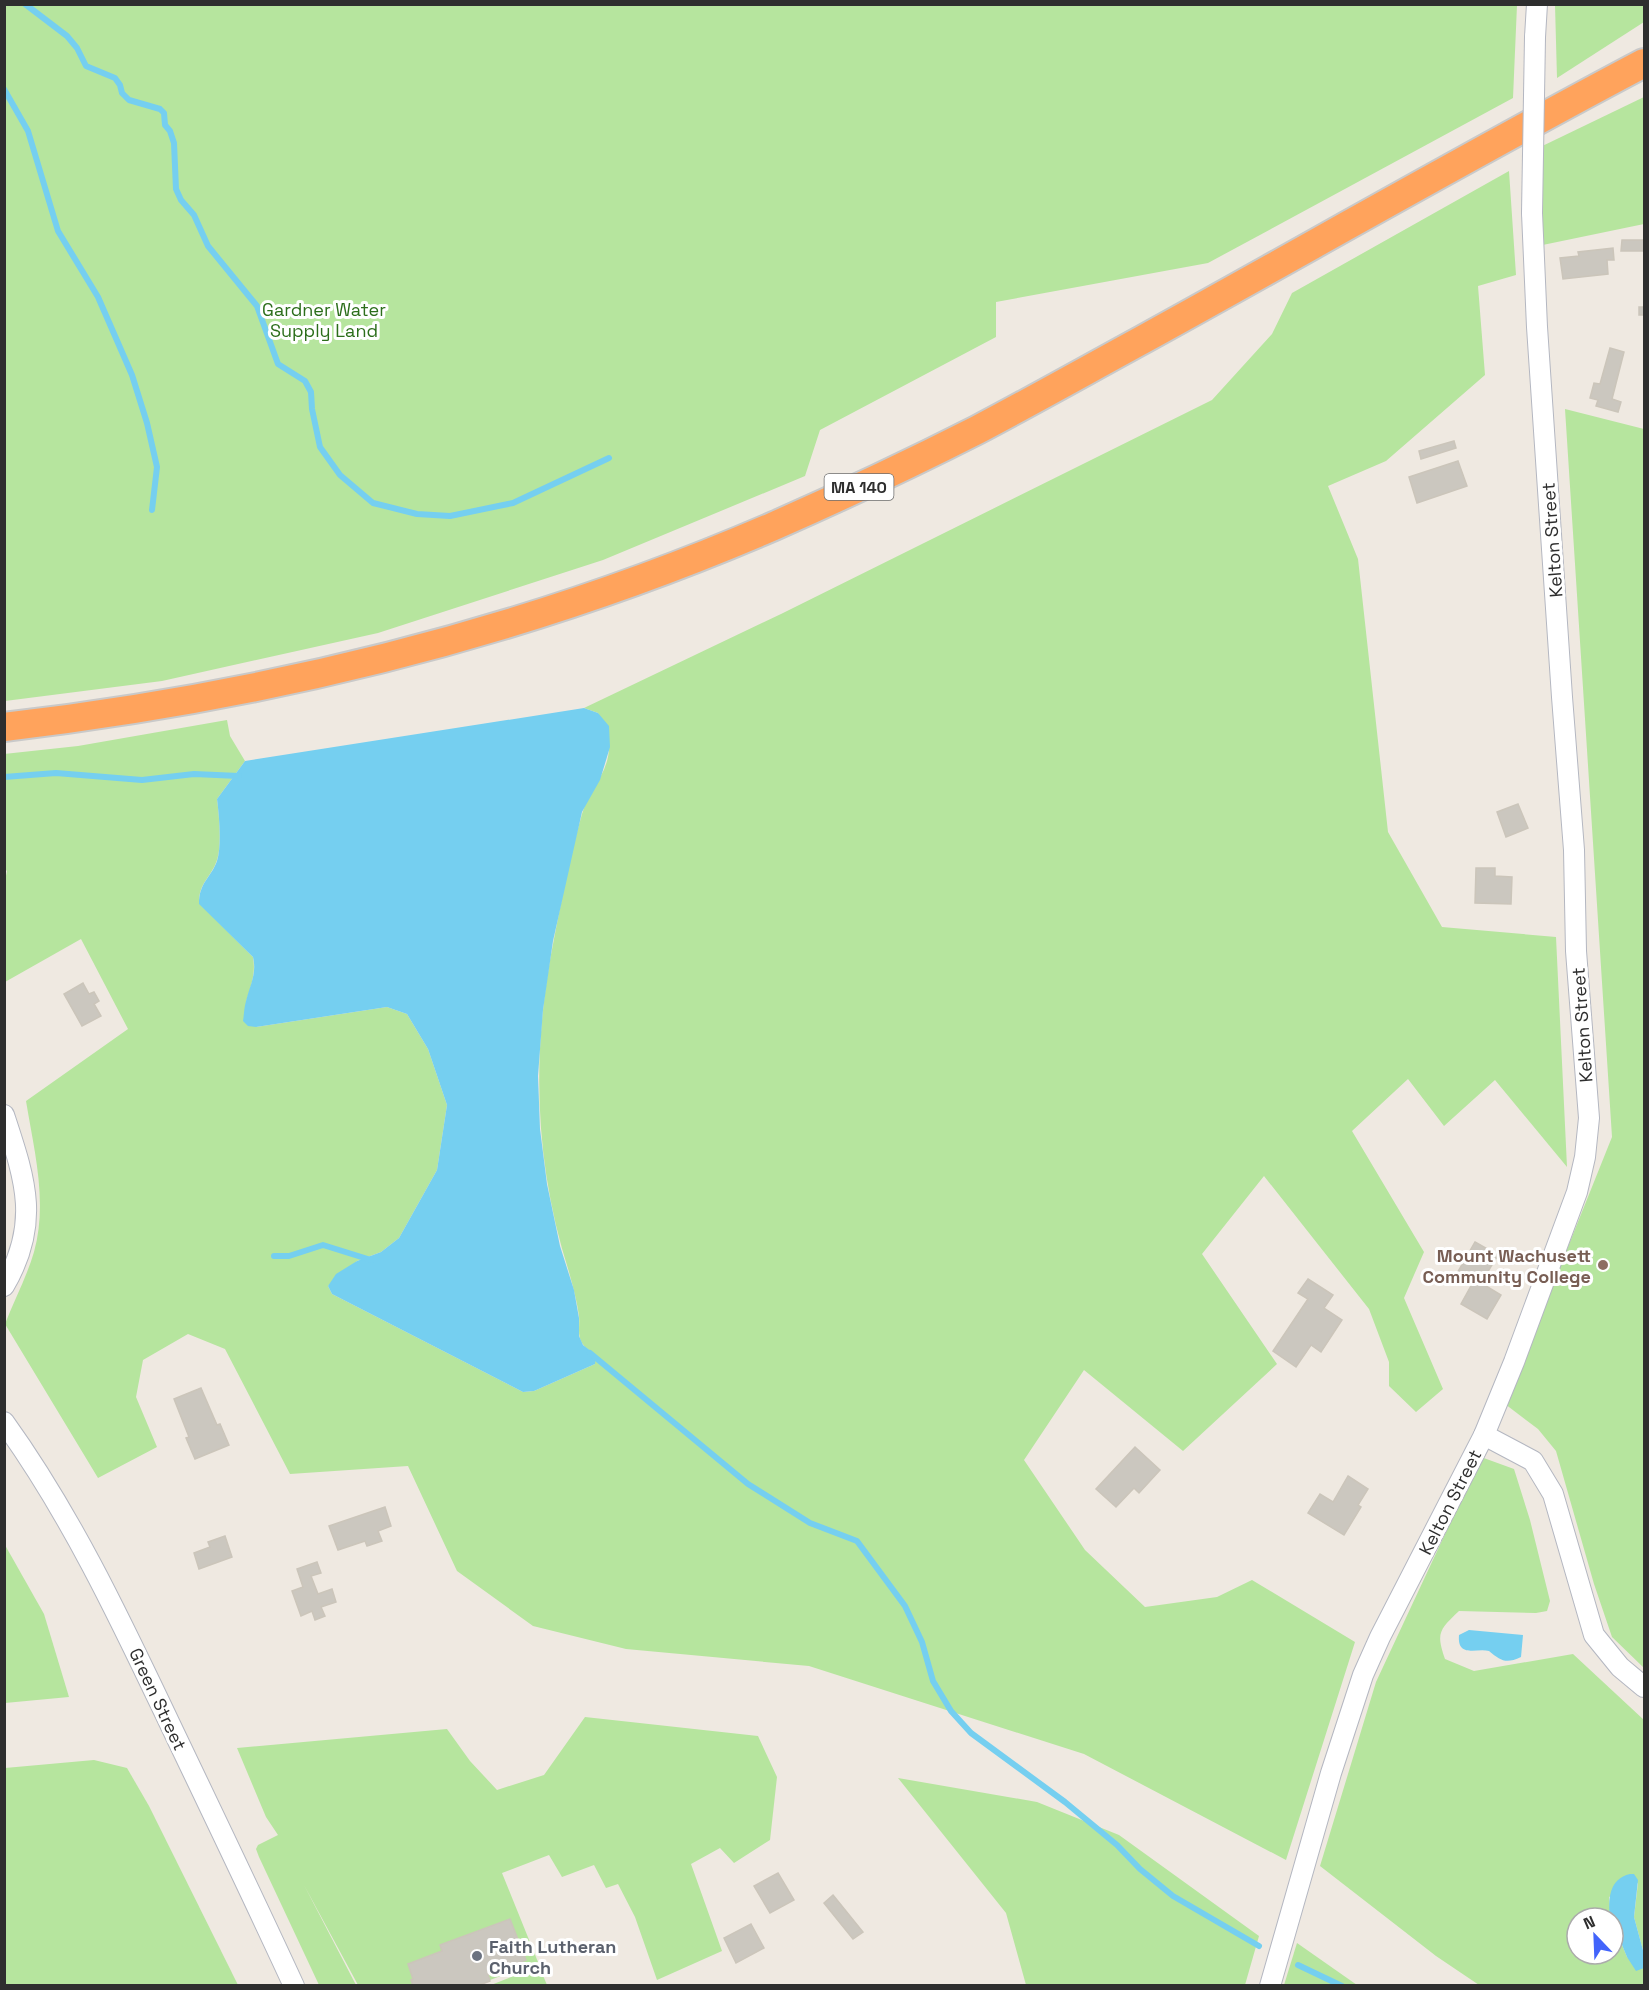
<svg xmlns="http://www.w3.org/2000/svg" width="1649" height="1990" viewBox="0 0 1649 1990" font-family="'Space Grotesk',sans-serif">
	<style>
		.green { fill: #b6e59e }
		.water { fill: #75cff0 }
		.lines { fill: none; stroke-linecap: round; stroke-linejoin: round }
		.stream { stroke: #75cff0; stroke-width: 6 }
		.building { fill: #cbc7bf; stroke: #cbc5ba; stroke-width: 1.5 }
		.minor-casing { stroke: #b4b7c1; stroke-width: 22 }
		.highway-casing { stroke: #c9c9c9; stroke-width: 32 }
		.minor { stroke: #fff; stroke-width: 20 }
		.highway { stroke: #ffa35c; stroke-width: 28 }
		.minor-bridge-casing { stroke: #b4b7c1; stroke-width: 22; stroke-linecap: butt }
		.minor-bridge { stroke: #fff; stroke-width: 20 }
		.education-dot { fill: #8d6e63; stroke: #fff; stroke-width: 2 }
		.worship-dot { fill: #6b7280; stroke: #fff; stroke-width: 2 }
		.labels { text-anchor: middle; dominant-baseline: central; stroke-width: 6; stroke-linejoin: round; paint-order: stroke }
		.shield { fill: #fff; stroke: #6d6d6d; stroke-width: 1.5 }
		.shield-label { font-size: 16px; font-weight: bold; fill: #2e2e2e }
		.park-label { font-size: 18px; fill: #2c6e1b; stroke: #fff }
		.street-label { font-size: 18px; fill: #2e2e2e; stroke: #fff }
		.education-label { font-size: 18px; font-weight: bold; fill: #785e54; stroke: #fff; text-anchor: end }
		.worship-label { font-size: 18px; font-weight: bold; fill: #5b616d; stroke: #fff; text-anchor: start }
	</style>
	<rect width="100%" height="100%" fill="#efe9e1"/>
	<!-- green -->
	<g class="green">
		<polygon points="4,5 5,4 1517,5 1513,98 1208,263 996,302 996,337 820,430 805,476 603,560 378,633 162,681 5,701"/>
		<polygon points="1555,5 1644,5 1644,22 1557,78"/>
		<polygon points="1644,97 1644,224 1533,247 1532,151"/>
		<path d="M1509,171l7,104 -38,11 7,89 -99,86 -58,25 30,73 30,273 54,95 114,10 11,230 -72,-87 -51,46 -36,-47 -56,52 72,121 -20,46 39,91 -27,23 -27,-26v-24l-20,-53 -105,-133 -62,78 75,110 -94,87 -99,-81 -60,90 61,90 60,57 72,-10 35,-17 103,62 -69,218 -202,-106 -275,-88 -183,-17 -93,-23 -76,-55 -49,-105 -118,8 -65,-125 -37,-15 -45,26 -7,37 21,50 -59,31 -93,-154c9,-23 22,-48 29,-72 14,-50 0,-102 -8,-151l102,-72 -47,-90 -76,43 -1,-97 3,-14 -3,-3v-114l74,-8 149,-26 3,16 15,25 -28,38c2,16 5,46 0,61 -6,18 -18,22 -18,43l54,54c3,17 -2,29 -7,45l10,25 131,-20 20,7 21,35 19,56 -10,65 -38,68 -18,14 -24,9 -29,25 4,8 191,98 11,-1 61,-27v-9c-4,-4 -10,-7 -13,-12 -5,-8 -2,-17 -3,-27 -2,-15 -6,-29 -10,-44 -35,-110 -38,-220 -15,-333 8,-41 16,-84 28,-125 6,-22 27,-41 27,-67 0,-10 -8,-24 -11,-34l-14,-5 197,-94 431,-214 60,-66 20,-41z"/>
		<polygon points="1565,409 1644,429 1644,1668 1612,1637 1594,1584 1556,1451 1538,1429 1505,1404 1612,1137"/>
		<path d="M1481,1457l33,12 16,51 20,81 -3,10 -11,2 -77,-2c-20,19 -23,22 -14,48l29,12 99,-17 71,66v234l-10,-37 4,-34 -29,14 2,21h-34v36h36v-31l14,34 17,10v18h-165l-43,-29 -116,-90 56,-184z"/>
		<polygon points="5,1545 44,1614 69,1697 5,1703"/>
		<polygon points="585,1717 758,1736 777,1777 770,1840 734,1863 720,1848 691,1864 722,1951 657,1980 635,1917 618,1884 606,1888 594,1865 562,1877 549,1855 502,1873 538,1962 490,1980 488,1974 525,1960 510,1919 440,1945 442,1951 408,1964 413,1979 411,1980 413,1985 358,1985 304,1885 356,1985 319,1985 259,1857 256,1849 258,1845 278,1835 266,1817 237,1748 447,1729 470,1761 497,1790 544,1775"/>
		<polygon points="94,1760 127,1768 149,1806 238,1985 5,1985 5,1768"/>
		<polygon points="898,1778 1037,1802 1119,1835 1259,1936 1245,1985 1026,1985 1006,1913"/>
		<polygon points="1297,1943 1357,1985 1284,1985"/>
		<polygon points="539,1966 547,1985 491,1985"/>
	</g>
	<!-- water -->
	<g class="water">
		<path d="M584,708l14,5 11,13 1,21 -10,33 -18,32 -29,129 -10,69 -5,66 2,53 7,55 13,62 14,44 5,28v18l4,9 13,10 -1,9 -61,27 -11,1 -191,-98 -4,-8 8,-12 21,-13 24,-9 18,-14 38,-68 10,-65 -19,-56 -21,-35 -20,-7 -131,20 -8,-1 -5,-5c1,-6 1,-13 3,-20 4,-16 11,-27 7,-44l-54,-53c0,-22 12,-26 18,-43 5,-16 2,-46 0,-62l28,-38z"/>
		<path d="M1469,1630l54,5 -2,22c-15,7 -20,4 -32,-6 -13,-3 -32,7 -30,-16z"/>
		<path d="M1630,1874h4l4,6 -4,37 10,37v14l-8,3 -9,-14 -14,-34v-5l-3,-1c-2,-18 -1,-38 20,-43z"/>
	</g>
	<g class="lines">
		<!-- stream -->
		<g class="stream">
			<polyline points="25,4 67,36 77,48 86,66 115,78 120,85 122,93 129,100 160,109 164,113 165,125 170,131 174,143 176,189 181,200 194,215 208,246 257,306 278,364 305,381 311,392 312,409 320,447 340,475 373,503 417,514 450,516 513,503 609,458"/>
			<polyline points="4,89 28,131 58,231 98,297 132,375 147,423 157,467 152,510"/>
			<polyline points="4,777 56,773 142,780 194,774 239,776"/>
			<polyline points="274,1256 289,1256 323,1245 371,1260"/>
			<polyline points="590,1353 748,1484 810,1523 857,1541 905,1606 922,1642 933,1681 951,1711 971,1733 1065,1802 1117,1845 1140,1869 1173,1896 1259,1946"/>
			<polyline points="1298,1965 1342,1986"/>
		</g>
	</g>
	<!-- building -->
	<g class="building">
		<polygon points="1622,240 1644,240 1644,251 1621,251"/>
		<polygon points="1613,248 1614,260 1607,260 1608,274 1563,279 1560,258 1579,256 1578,252"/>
		<rect x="1639" y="307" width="5" height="8"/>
		<polygon points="1610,348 1624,352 1612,399 1621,402 1618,412 1596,406 1598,400 1590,398 1594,383 1600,384"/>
		<polygon points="1454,441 1456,448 1421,459 1419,451"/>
		<polygon points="1458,461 1467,486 1417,503 1409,477"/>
		<polygon points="1518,804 1528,828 1506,837 1497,812"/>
		<polygon points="1476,868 1495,868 1495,876 1512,877 1511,904 1475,903"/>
		<polygon points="83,983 89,994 94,992 99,1001 94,1004 101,1016 82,1026 64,994"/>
		<polygon points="1475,1242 1498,1255 1481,1283 1501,1295 1487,1319 1461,1304 1472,1284 1456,1275"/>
		<polygon points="1308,1279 1333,1295 1324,1308 1342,1320 1321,1352 1311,1345 1296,1367 1273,1351 1308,1299 1298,1293"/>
		<polygon points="201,1388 217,1425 220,1424 229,1445 195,1459 186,1438 189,1437 174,1399"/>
		<polygon points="1135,1447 1160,1470 1139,1493 1134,1488 1116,1507 1096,1489"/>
		<polygon points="1348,1476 1368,1489 1358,1505 1361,1507 1344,1535 1308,1513 1320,1494 1333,1502"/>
		<polygon points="385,1507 391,1526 378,1531 382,1541 367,1546 365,1541 338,1550 329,1526"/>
		<polygon points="225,1536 232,1557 199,1569 194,1553 210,1547 208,1542"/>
		<polygon points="317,1562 321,1573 311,1576 318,1594 332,1589 336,1602 321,1607 325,1616 315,1620 312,1611 301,1616 292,1591 303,1587 297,1569"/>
		<polygon points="778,1873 794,1900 770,1913 754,1886"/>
		<polygon points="833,1895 863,1932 853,1939 824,1903"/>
		<polygon points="510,1919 526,1960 488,1974 490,1981 477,1986 413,1986 411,1980 413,1979 408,1964 442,1951 440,1945"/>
		<polygon points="751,1924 764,1948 736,1963 724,1938"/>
	</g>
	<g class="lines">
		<!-- minor casing -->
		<g class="minor-casing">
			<g id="minor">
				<polyline points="1535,37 1537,4"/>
				<path d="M4,1115c21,64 37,108 0,171"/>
				<path d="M4,1422c67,93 116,197 165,300 42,88 84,175 125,264"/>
				<polyline points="1484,1435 1533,1461 1553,1494 1594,1635 1620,1667 1644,1687"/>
				<polyline points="1270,1986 1331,1773 1363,1675 1380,1637 1484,1435 1514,1362 1577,1192 1585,1157 1589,1118 1576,951 1574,850 1562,697 1537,327 1532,213"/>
			</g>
		</g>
		<!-- highway casing -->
		<g class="highway-casing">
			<path id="highway" d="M4,727c265,-31 525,-95 770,-201 68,-30 136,-62 203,-96 55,-29 110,-60 165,-90 167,-92 333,-188 502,-277"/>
		</g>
		<!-- minor -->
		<use href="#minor" class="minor"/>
		<!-- highway -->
		<use href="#highway" class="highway"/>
		<!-- minor-bridge casing -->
		<g class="minor-bridge-casing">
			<polyline id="minor-bridge" points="1532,213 1535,37"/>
		</g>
		<!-- minor-bridge -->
		<use href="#minor-bridge" class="minor-bridge"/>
	</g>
	<!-- markers -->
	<circle class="education-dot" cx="1603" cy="1265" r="6"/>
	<circle class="worship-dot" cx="477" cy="1956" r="6"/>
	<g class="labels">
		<!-- shield labels -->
		<rect class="shield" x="824.5" y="474" width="69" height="26" rx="4.5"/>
		<g class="shield-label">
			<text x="859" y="487">MA 140</text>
		</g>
		<!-- park labels -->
		<g class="park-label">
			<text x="324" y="309">Gardner Water<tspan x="324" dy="21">Supply Land</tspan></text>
		</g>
		<!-- street labels -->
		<g class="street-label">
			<text transform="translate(1552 540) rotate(-94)">Kelton Street</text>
			<text transform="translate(1582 1025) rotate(-94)">Kelton Street</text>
			<text transform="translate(1450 1502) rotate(-63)">Kelton Street</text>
			<text transform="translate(158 1699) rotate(65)">Green Street</text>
		</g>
		<!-- education labels -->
		<g class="education-label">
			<text x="1591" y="1255">Mount Wachusett<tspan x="1591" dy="21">Community College</tspan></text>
		</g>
		<!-- worship labels -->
		<g class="worship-label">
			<text x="489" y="1946">Faith Lutheran<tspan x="489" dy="21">Church</tspan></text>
		</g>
	</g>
	<!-- border -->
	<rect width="1649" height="1990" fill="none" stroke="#2e2e2e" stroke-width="12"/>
	<!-- north arrow -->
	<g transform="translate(1595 1936) rotate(337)"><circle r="28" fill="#ffffff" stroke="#ababab" stroke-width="1.5"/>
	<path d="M0-4.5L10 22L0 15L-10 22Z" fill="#4264fb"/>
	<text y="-9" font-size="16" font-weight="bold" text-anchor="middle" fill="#2e2e2e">N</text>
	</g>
</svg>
